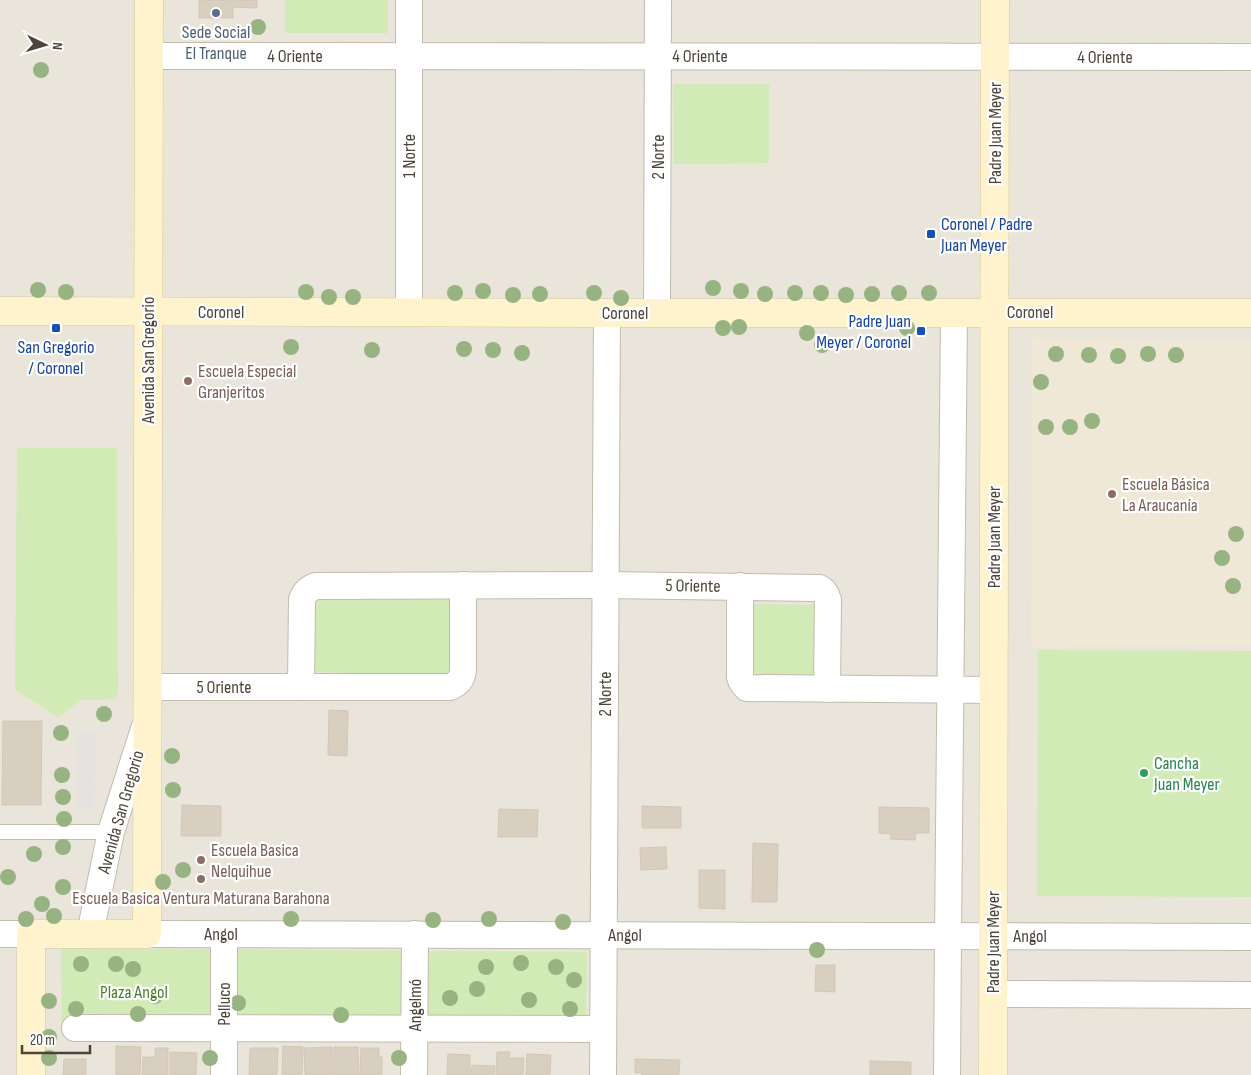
<svg xmlns="http://www.w3.org/2000/svg" width="1251" height="1075" viewBox="0 0 1251 1075" font-family="'Sofia Sans Condensed',sans-serif">
	<style>
		.residential { fill: #eae5da }
		.education { fill: #efe8d6 }
		.green { fill: #d2eab5 }
		.parking { fill: #e5e3e0 }
		.building { fill: #d8cfc1; stroke: #d3c7b4 }
		.lines { fill: none; stroke-linecap: round; stroke-linejoin: round }
		.lane-casing { stroke: #c2bbae; stroke-width: 16 }
		.street-casing { stroke: #c2bbae; stroke-width: 28 }
		.secondary-casing { stroke: #d6c79b; stroke-width: 29 }
		.lane { stroke: #fff; stroke-width: 14 }
		.street { stroke: #fff; stroke-width: 26 }
		.secondary { stroke: #fff3cd; stroke-width: 28 }
		.tree { fill: #97b381 }
		.service-dot { fill: #5c6f8a; stroke: #fff; stroke-width: 2 }
		.transit-dot { fill: #1a4fb4; stroke: #fff; stroke-width: 2 }
		.education-dot { fill: #8d6e63; stroke: #fff; stroke-width: 2 }
		.leisure-dot { fill: #2e9e5b; stroke: #fff; stroke-width: 2 }
		.labels { text-anchor: middle; dominant-baseline: central; stroke-width: 4.5; stroke-linejoin: round; paint-order: stroke }
		.service-label { font-size: 18px; fill: #4e5e75; stroke: #fff }
		.street-label { font-size: 18px; fill: #4b4439; stroke: #fff }
		.transit-label { font-size: 18px; fill: #164399; stroke: #fff; text-anchor: start }
		.education-label { font-size: 18px; fill: #785e54; stroke: #fff; text-anchor: start }
		.leisure-label { font-size: 18px; fill: #27864d; stroke: #fff; text-anchor: start }
		.park-label { font-size: 18px; fill: #4a7f2a; stroke: #fff }
	</style>
	<rect width="100%" height="100%" fill="#f6f3ec"/>
	<!-- residential -->
	<rect class="residential" x="0" y="0" width="1251" height="1075"/>
	<!-- education -->
	<polygon class="education" points="1032,338 1251,342 1251,646 1031,647"/>
	<!-- green -->
	<g class="green">
		<rect x="285" y="0" width="103" height="33"/>
		<polygon points="673,84 769,84 769,163 674,164"/>
		<polygon points="17,448 117,448 118,694 114,699 82,700 58,717 15,690"/>
		<polygon points="315,596 455,600 453,676 313,672"/>
		<polygon points="750,604 818,605 819,679 751,680"/>
		<polygon points="1038,650 1251,651 1251,897 1037,896"/>
		<polygon points="61,948 587,952 586,1038 62,1036"/>
	</g>
	<!-- parking -->
	<polygon class="parking" points="78,732 95,732 94,807 77,807"/>
	<!-- building -->
	<g class="building">
		<polygon points="199,0 257,0 257,8 233,7 233,18 199,18"/>
		<polygon points="329,710 348,711 347,756 328,755"/>
		<polygon points="3,721 42,721 41,805 2,805"/>
		<polygon points="182,805 221,806 221,836 181,836"/>
		<polygon points="642,806 681,807 681,828 642,828"/>
		<polygon points="879,807 929,808 929,833 916,833 915,840 890,839 891,834 879,833"/>
		<polygon points="499,809 538,810 537,837 498,837"/>
		<polygon points="753,843 778,844 777,902 752,902"/>
		<polygon points="666,847 667,869 641,870 640,848"/>
		<polygon points="699,870 725,870 725,909 699,908"/>
		<polygon points="816,965 835,965 835,992 815,991"/>
		<polygon points="116,1046 141,1047 140,1075 116,1075"/>
		<polygon points="283,1046 303,1047 302,1075 282,1075"/>
		<polygon points="332,1047 333,1075 305,1075 304,1048"/>
		<polygon points="334,1047 358,1047 359,1075 334,1075"/>
		<polygon points="155,1048 168,1048 168,1075 142,1075 143,1057 155,1057"/>
		<polygon points="250,1048 278,1048 277,1075 249,1075"/>
		<polygon points="361,1048 379,1048 379,1057 382,1057 382,1075 360,1075"/>
		<polygon points="170,1052 197,1053 196,1075 170,1075"/>
		<polygon points="497,1052 510,1052 509,1058 524,1058 523,1075 496,1075"/>
		<polygon points="448,1054 470,1055 470,1075 447,1075"/>
		<polygon points="527,1054 551,1055 550,1075 526,1075"/>
		<polygon points="64,1059 86,1059 86,1075 63,1075"/>
		<polygon points="635,1059 680,1060 679,1075 642,1075 642,1073 635,1073"/>
		<polygon points="870,1061 911,1062 911,1075 870,1075"/>
		<polygon points="472,1065 495,1066 494,1075 471,1075"/>
	</g>
	<g class="lines">
		<!-- lane casing -->
		<g class="lane-casing">
			<polyline id="lane" points="0,832 111,832"/>
		</g>
		<!-- street casing -->
		<g class="street-casing">
			<g id="street">
				<polyline points="149,56 1251,57"/>
				<polyline points="409,313 409,0"/>
				<polyline points="657,313 658,0"/>
				<path d="M740,586v91c1,5 3,7 7,11l247,2"/>
				<path d="M148,687h302c9,-4 12,-8 13,-17v-85"/>
				<path d="M301,687l1,-88c3,-7 7,-11 14,-13l290,-1 213,3c6,3 7,6 9,12l-1,89"/>
				<polyline points="0,934 31,934"/>
				<polyline points="92,934 93,919 111,832 144,729"/>
				<polyline points="147,934 1251,937"/>
				<polyline points="993,994 1251,995"/>
				<polyline points="75,1028 603,1029"/>
				<polyline points="224,1075 224,934"/>
				<polyline points="414,1075 415,934"/>
				<polyline points="603,1075 607,313"/>
				<polyline points="947,1075 948,936 954,313"/>
			</g>
		</g>
		<!-- secondary casing -->
		<g class="secondary-casing">
			<g id="secondary">
				<polyline points="0,311 607,313 1251,313"/>
				<polyline points="31,1075 31,934 147,934 149,0"/>
				<polyline points="993,1075 995,0"/>
			</g>
		</g>
		<!-- lane -->
		<use href="#lane" class="lane"/>
		<!-- street -->
		<use href="#street" class="street"/>
		<!-- secondary -->
		<use href="#secondary" class="secondary"/>
	</g>
	<!-- trees -->
	<g class="tree">
		<circle cx="258" cy="27" r="8"/>
		<circle cx="41" cy="70" r="8"/>
		<circle cx="713" cy="288" r="8"/>
		<circle cx="38" cy="290" r="8"/>
		<circle cx="483" cy="291" r="8"/>
		<circle cx="741" cy="291" r="8"/>
		<circle cx="66" cy="292" r="8"/>
		<circle cx="306" cy="292" r="8"/>
		<circle cx="455" cy="293" r="8"/>
		<circle cx="594" cy="293" r="8"/>
		<circle cx="795" cy="293" r="8"/>
		<circle cx="821" cy="293" r="8"/>
		<circle cx="899" cy="293" r="8"/>
		<circle cx="929" cy="293" r="8"/>
		<circle cx="540" cy="294" r="8"/>
		<circle cx="765" cy="294" r="8"/>
		<circle cx="872" cy="294" r="8"/>
		<circle cx="513" cy="295" r="8"/>
		<circle cx="846" cy="295" r="8"/>
		<circle cx="329" cy="297" r="8"/>
		<circle cx="353" cy="297" r="8"/>
		<circle cx="621" cy="298" r="8"/>
		<circle cx="739" cy="327" r="8"/>
		<circle cx="723" cy="328" r="8"/>
		<circle cx="907" cy="328" r="8"/>
		<circle cx="807" cy="333" r="8"/>
		<circle cx="822" cy="345" r="8"/>
		<circle cx="291" cy="347" r="8"/>
		<circle cx="464" cy="349" r="8"/>
		<circle cx="372" cy="350" r="8"/>
		<circle cx="493" cy="350" r="8"/>
		<circle cx="522" cy="353" r="8"/>
		<circle cx="1056" cy="354" r="8"/>
		<circle cx="1148" cy="354" r="8"/>
		<circle cx="1089" cy="355" r="8"/>
		<circle cx="1176" cy="355" r="8"/>
		<circle cx="1118" cy="356" r="8"/>
		<circle cx="1041" cy="382" r="8"/>
		<circle cx="1092" cy="421" r="8"/>
		<circle cx="1046" cy="427" r="8"/>
		<circle cx="1070" cy="427" r="8"/>
		<circle cx="1236" cy="534" r="8"/>
		<circle cx="1222" cy="558" r="8"/>
		<circle cx="1233" cy="586" r="8"/>
		<circle cx="104" cy="714" r="8"/>
		<circle cx="61" cy="733" r="8"/>
		<circle cx="172" cy="756" r="8"/>
		<circle cx="62" cy="775" r="8"/>
		<circle cx="173" cy="790" r="8"/>
		<circle cx="63" cy="797" r="8"/>
		<circle cx="64" cy="819" r="8"/>
		<circle cx="63" cy="847" r="8"/>
		<circle cx="34" cy="854" r="8"/>
		<circle cx="183" cy="870" r="8"/>
		<circle cx="8" cy="877" r="8"/>
		<circle cx="163" cy="882" r="8"/>
		<circle cx="63" cy="887" r="8"/>
		<circle cx="42" cy="904" r="8"/>
		<circle cx="54" cy="916" r="8"/>
		<circle cx="26" cy="919" r="8"/>
		<circle cx="291" cy="919" r="8"/>
		<circle cx="489" cy="919" r="8"/>
		<circle cx="433" cy="920" r="8"/>
		<circle cx="563" cy="922" r="8"/>
		<circle cx="817" cy="950" r="8"/>
		<circle cx="521" cy="963" r="8"/>
		<circle cx="81" cy="964" r="8"/>
		<circle cx="116" cy="964" r="8"/>
		<circle cx="486" cy="967" r="8"/>
		<circle cx="556" cy="967" r="8"/>
		<circle cx="133" cy="969" r="8"/>
		<circle cx="574" cy="980" r="8"/>
		<circle cx="477" cy="989" r="8"/>
		<circle cx="155" cy="996" r="8"/>
		<circle cx="450" cy="998" r="8"/>
		<circle cx="529" cy="1000" r="8"/>
		<circle cx="49" cy="1001" r="8"/>
		<circle cx="238" cy="1003" r="8"/>
		<circle cx="76" cy="1009" r="8"/>
		<circle cx="570" cy="1009" r="8"/>
		<circle cx="138" cy="1014" r="8"/>
		<circle cx="341" cy="1015" r="8"/>
		<circle cx="49" cy="1037" r="8"/>
		<circle cx="49" cy="1058" r="8"/>
		<circle cx="210" cy="1058" r="8"/>
		<circle cx="399" cy="1058" r="8"/>
	</g>
	<!-- markers -->
	<circle class="service-dot" cx="216" cy="13" r="5"/>
	<g class="transit-dot">
		<rect x="926" y="229" width="10" height="10" rx="2.5"/>
		<rect x="51" y="323" width="10" height="10" rx="2.5"/>
		<rect x="916" y="326" width="10" height="10" rx="2.5"/>
	</g>
	<g class="education-dot">
		<circle cx="188" cy="381" r="5"/>
		<circle cx="1112" cy="494" r="5"/>
		<circle cx="201" cy="860" r="5"/>
		<circle cx="201" cy="879" r="5"/>
	</g>
	<circle class="leisure-dot" cx="1144" cy="773" r="5"/>
	<g class="labels">
		<!-- service labels -->
		<g class="service-label">
			<text x="216" y="32">Sede Social<tspan x="216" dy="21">El Tranque</tspan></text>
		</g>
		<!-- street labels -->
		<g class="street-label">
			<text x="295" y="56">4 Oriente</text>
			<text x="700" y="56">4 Oriente</text>
			<text x="1105" y="57">4 Oriente</text>
			<text transform="translate(995 133) rotate(-90)">Padre Juan Meyer</text>
			<text transform="translate(409 156) rotate(-90)">1 Norte</text>
			<text transform="translate(658 157) rotate(-90)">2 Norte</text>
			<text x="221" y="312">Coronel</text>
			<text x="1030" y="312">Coronel</text>
			<text x="625" y="313">Coronel</text>
			<text transform="translate(148 360) rotate(-90)">Avenida San Gregorio</text>
			<text transform="translate(994 537) rotate(-90)">Padre Juan Meyer</text>
			<text transform="translate(693 586) rotate(1)">5 Oriente</text>
			<text x="224" y="687">5 Oriente</text>
			<text transform="translate(605 694) rotate(-90)">2 Norte</text>
			<text transform="translate(121 812) rotate(-74)">Avenida San Gregorio</text>
			<text x="221" y="934">Angol</text>
			<text x="625" y="935">Angol</text>
			<text x="1030" y="936">Angol</text>
			<text transform="translate(993 942) rotate(-90)">Padre Juan Meyer</text>
			<text transform="translate(224 1004) rotate(-90)">Pelluco</text>
			<text transform="translate(415 1005) rotate(-90)">Angelmó</text>
		</g>
		<!-- transit labels -->
		<g class="transit-label">
			<text x="941" y="224">Coronel / Padre<tspan x="941" dy="21">Juan Meyer</tspan></text>
			<text x="911" y="321" text-anchor="end">Padre Juan<tspan x="911" dy="21">Meyer / Coronel</tspan></text>
			<text x="56" y="347" text-anchor="middle">San Gregorio<tspan x="56" dy="21">/ Coronel</tspan></text>
		</g>
		<!-- education labels -->
		<g class="education-label">
			<text x="198" y="371">Escuela Especial<tspan x="198" dy="21">Granjeritos</tspan></text>
			<text x="1122" y="484">Escuela Básica<tspan x="1122" dy="21">La Araucanía</tspan></text>
			<text x="211" y="850">Escuela Basica<tspan x="211" dy="21">Nelquihue</tspan></text>
			<text x="201" y="898" text-anchor="middle">Escuela Basica Ventura Maturana Barahona</text>
		</g>
		<!-- leisure labels -->
		<g class="leisure-label">
			<text x="1154" y="763">Cancha<tspan x="1154" dy="21">Juan Meyer</tspan></text>
		</g>
		<!-- park labels -->
		<g class="park-label">
			<text x="134" y="992">Plaza Angol</text>
		</g>
	</g>
	<!-- north arrow -->
	<g transform="translate(45 45) rotate(95)" stroke="#ffffff" stroke-width="4" paint-order="stroke">
	<path d="M0-4L9 19L0 12L-9 19Z" fill="#4b4439"/>
	<text y="-8" font-size="14" font-weight="bold" text-anchor="middle" fill="#4b4439">N</text>
	</g>
	<!-- scale -->
	<path d="M22 1045v8h68v-8" fill="none" stroke="#4b4439" stroke-width="2.5"/>
	<text x="30" y="1045" font-size="15" fill="#4b4439" stroke="#ffffff" stroke-width="4" paint-order="stroke">20 m</text>
</svg>
